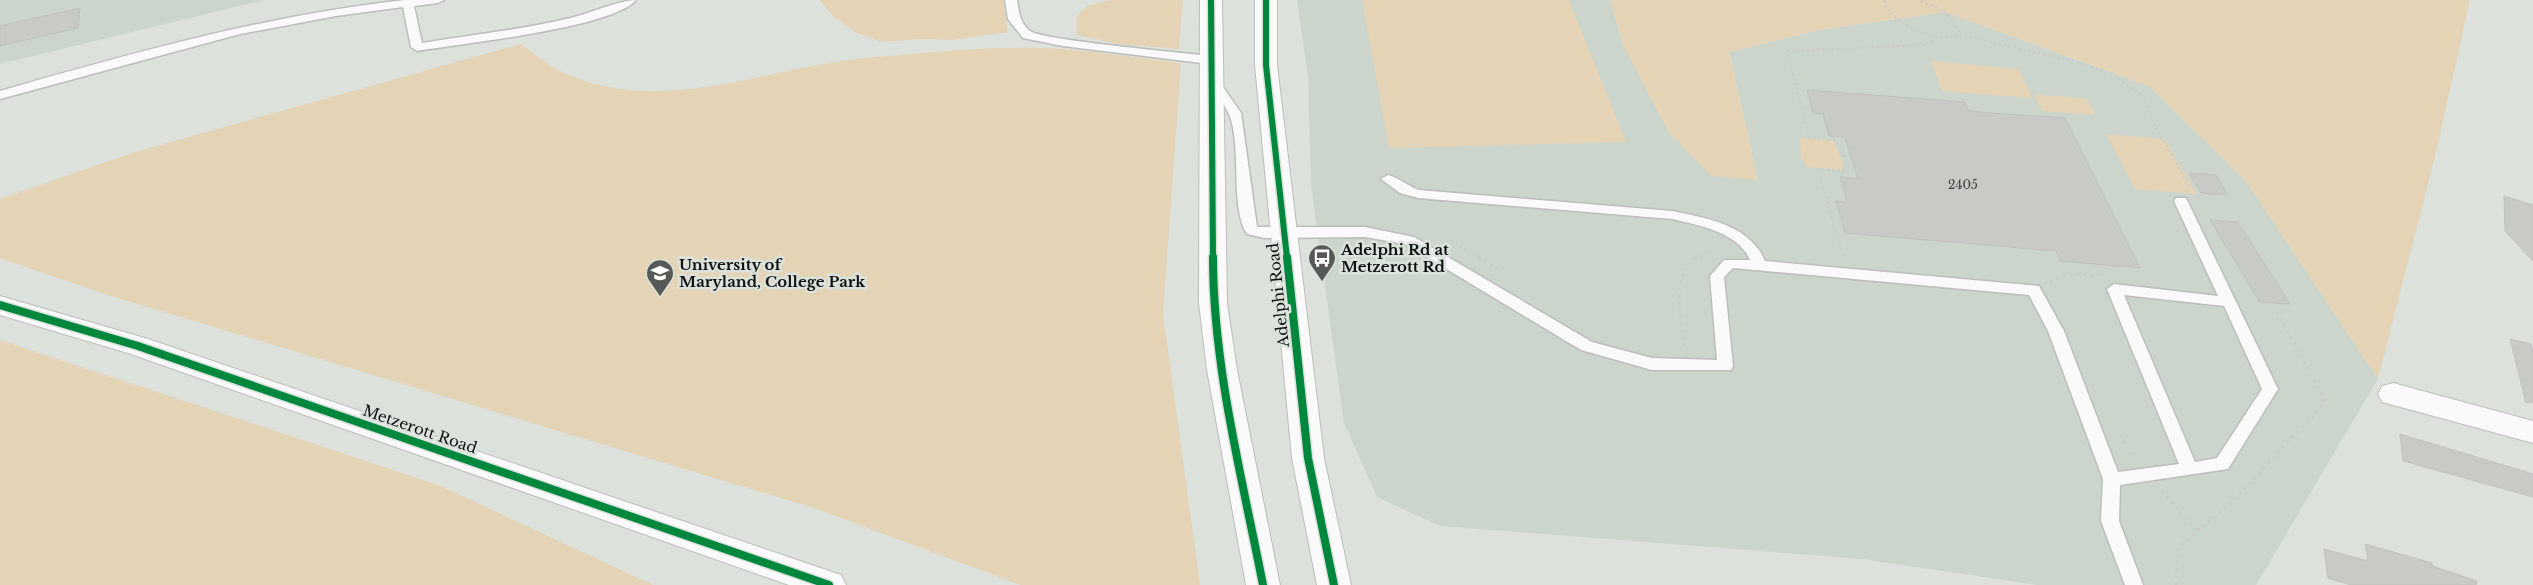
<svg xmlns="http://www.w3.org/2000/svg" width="2533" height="585" viewBox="0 0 2533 585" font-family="'Libre Baskerville',serif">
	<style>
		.built { fill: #ccd5cb }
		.green { fill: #e5d3b6 }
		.building { fill: #c8cac6; stroke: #bfc1bd }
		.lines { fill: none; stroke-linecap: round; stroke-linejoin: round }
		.lane-casing { stroke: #bbbeba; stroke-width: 3 }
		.street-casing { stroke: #bbbeba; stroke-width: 2 }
		.secondary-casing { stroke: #bbbeba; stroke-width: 2 }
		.path-far1 { stroke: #cbcccb; stroke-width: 2.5; stroke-dasharray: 2 3; stroke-linecap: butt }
		.path { stroke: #cbcccb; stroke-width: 3; stroke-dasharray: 2.5 4.5; stroke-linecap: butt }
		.lane { fill: #fafafa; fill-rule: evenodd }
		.street { fill: #fafafa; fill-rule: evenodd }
		.secondary { fill: #fafafa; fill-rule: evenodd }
		.cycleway-far1-casing { stroke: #dbe2db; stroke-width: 9 }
		.cycleway-casing { stroke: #dbe2db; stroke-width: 11 }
		.cycleway-far1 { stroke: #00873e; stroke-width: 6 }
		.cycleway { stroke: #00873e; stroke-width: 8 }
		.labels { text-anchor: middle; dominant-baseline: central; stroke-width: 5; stroke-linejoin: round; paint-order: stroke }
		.number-label { font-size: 12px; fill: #3e403d }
		.poi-label { font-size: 15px; font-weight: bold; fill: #0e110e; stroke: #dbe2db; text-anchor: start }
		.street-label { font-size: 15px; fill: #0e110e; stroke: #dbe2db }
	</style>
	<rect width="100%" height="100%" fill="#dce1dc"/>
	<!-- built -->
	<g class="built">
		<polygon points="0,0 264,0 0,64"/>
		<polygon points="1297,0 1610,0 1624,47 1758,180 1729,52 1819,30 1945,12 2149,86 2246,181 2378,379 2256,585 2037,585 1862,559 1440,526 1377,497 1344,423 1311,185 1308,77"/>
	</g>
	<!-- green -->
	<g class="green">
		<polygon points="819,0 1003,0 1008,32 954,40 921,39 881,42 855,32 834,17"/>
		<polygon points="1109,0 1183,0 1179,49 1118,44 1077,35 1077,17 1087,6"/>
		<polygon points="1362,0 1569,0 1626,142 1389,148"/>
		<polygon points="1610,0 2470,0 2436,152 2378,379 2246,181 2149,86 1945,12 1819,30 1729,52 1758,180 1711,176 1668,131 1624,47"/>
		<path d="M521,44c11,8 24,19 37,26 101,51 215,-6 318,-13 61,-5 124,-12 185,-8 40,3 80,9 120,14l-18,251 37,271h-179l-207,-77 -706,-213 -108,-37v-59l135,-47z"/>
		<polygon points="1931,61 2019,69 2032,98 1942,91"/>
		<polygon points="2034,94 2087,99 2095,115 2042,111"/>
		<polygon points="2106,134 2165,139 2197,194 2135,189"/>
		<polygon points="1800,138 1833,141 1842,160 1843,170 1807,167 1801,157"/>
		<polygon points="0,340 441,486 653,585 0,585"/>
	</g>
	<!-- building -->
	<g class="building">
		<polygon points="80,8 78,28 0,46 0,26"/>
		<polygon points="1807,90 1965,102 1968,110 1978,112 2065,118 2140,268 2060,261 2056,251 1845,233 1836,201 1847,202 1840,177 1858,179 1845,137 1829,136 1823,114 1813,113"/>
		<polygon points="2189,173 2216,175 2228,195 2201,193"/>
		<polygon points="2504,196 2533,205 2533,261 2505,231"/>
		<polygon points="2210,220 2238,222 2290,304 2260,302"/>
		<polygon points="2510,339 2531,344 2533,352 2533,402 2526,403"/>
		<polygon points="2400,434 2533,474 2533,497 2403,461"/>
		<polygon points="2365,544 2432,563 2432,566 2477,581 2476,585 2351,585 2328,578 2324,549 2368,561"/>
	</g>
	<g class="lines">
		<!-- lane casing -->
		<g class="lane-casing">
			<g id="lane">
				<path d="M405,0h39l-6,3 -24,3 8,37c48,-8 97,-13 144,-24 21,-4 52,-19 70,-19 -23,28 -178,44 -219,51l-6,-4 -8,-40 -67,9 -96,18 -240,65v-8c133,-38 267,-76 405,-91z"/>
				<path d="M1005,0h12c2,12 3,23 13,31 11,9 155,22 180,25l6,4 -6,4 -147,-18 -40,-8 -15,-19z"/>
				<path d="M1212,76l4,1 25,36 16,114h108l49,10 178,105 60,16 65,2 -7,-84 14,-16h26c-12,-28 -52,-35 -78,-41l-254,-21 -18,-5 -19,-14 7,-4c11,3 20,11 31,15l253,21c35,7 78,14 93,50l274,25 25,45 54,141 61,-8 -72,-175 7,-5 104,12 -44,-95 2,-3h10l92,191 -50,80 -108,16 -1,36 24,64h-18l-24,-64 2,-42 -55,-148 -19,-36 -296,-27 -9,9 9,89 -2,4h-79l-71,-20 -176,-106 -40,-7 -101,1 -17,-4c-18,-27 -4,-91 -19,-122 -6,-11 -15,-22 -22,-32zM2124,295l100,11 38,83 -45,69 -22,4z"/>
			</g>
		</g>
		<!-- street casing -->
		<g class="street-casing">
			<polygon id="street" points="2393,383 2533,421 2533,443 2382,402 2378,394 2382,386"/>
		</g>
		<!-- secondary casing -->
		<g class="secondary-casing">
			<g id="secondary">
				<polygon points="1200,0 1222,0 1227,303 1237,370 1280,585 1246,585 1207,370 1199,303"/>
				<polygon points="1255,0 1277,0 1277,65 1324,458 1351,585 1317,585 1292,458 1255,65"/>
				<polygon points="0,296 148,339 841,575 846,585 789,585 128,353 0,315"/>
			</g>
		</g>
		<!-- path-far1 -->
		<g class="path-far1">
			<path d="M1884,0c8,24 33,31 55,38"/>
			<path d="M1916,0c22,6 35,13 45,35"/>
			<polyline points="1447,239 1480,258"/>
			<polyline points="1843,256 1818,169 1848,171 1844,155 1836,140 1809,137 1787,51 1923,45 1939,38 1961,35 2077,62 2113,74 2144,97 2153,122 2190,187"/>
			<polyline points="1695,258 1715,250"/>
		</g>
		<!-- path -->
		<g class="path">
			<polyline points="1478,257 1500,270"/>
			<polyline points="2050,282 2070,274 2102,275"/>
			<path d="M1684,346c-3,-29 -14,-68 12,-89"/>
			<polyline points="2120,435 2134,457"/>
			<polyline points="2162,491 2198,532"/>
			<polyline points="2176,585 2178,547 2231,503 2323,405 2322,395 2277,312"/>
		</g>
		<!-- lane -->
		<use href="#lane" class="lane"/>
		<!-- street -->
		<use href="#street" class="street"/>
		<!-- secondary -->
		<use href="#secondary" class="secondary"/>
		<!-- cycleway-far1 casing -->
		<g class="cycleway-far1-casing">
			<g id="cycleway-far1">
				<polyline points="1211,0 1213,258"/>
				<polyline points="1266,0 1266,65 1287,258"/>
			</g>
		</g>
		<!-- cycleway casing -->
		<g class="cycleway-casing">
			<g id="cycleway">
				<path d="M1213,257c0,110 29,220 50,328"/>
				<polyline points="1287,257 1308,458 1334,585"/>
				<polyline points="0,305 138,346 829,585"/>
			</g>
		</g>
		<!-- cycleway-far1 -->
		<use href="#cycleway-far1" class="cycleway-far1"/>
		<!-- cycleway -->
		<use href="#cycleway" class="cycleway"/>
	</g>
	<!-- icons -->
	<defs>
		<g id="bus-pin" transform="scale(1.4375)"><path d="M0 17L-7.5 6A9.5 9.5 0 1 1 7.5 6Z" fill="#565a56" stroke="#dbe2db"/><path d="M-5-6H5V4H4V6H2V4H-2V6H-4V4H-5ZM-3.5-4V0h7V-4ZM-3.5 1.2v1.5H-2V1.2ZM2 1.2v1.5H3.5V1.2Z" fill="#fff"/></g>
		<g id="university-pin" transform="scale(1.4375)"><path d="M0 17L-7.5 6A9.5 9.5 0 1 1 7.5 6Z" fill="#565a56" stroke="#dbe2db"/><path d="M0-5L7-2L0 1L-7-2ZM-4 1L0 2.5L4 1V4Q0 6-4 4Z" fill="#fff"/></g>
	</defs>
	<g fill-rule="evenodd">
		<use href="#bus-pin" x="1322" y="258"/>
		<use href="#university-pin" x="660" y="273"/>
	</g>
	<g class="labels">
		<!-- number labels -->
		<g class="number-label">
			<text x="1963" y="184">2405</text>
		</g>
		<!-- poi labels -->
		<g class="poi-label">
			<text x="1341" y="249">Adelphi Rd at<tspan x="1341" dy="17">Metzerott Rd</tspan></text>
			<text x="679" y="264">University of<tspan x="679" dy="17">Maryland, College Park</tspan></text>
		</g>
		<!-- street labels -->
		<g class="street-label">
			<text transform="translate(1278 295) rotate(-96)">Adelphi Road</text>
			<text transform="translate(420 429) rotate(19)">Metzerott Road</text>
		</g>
	</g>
</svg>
